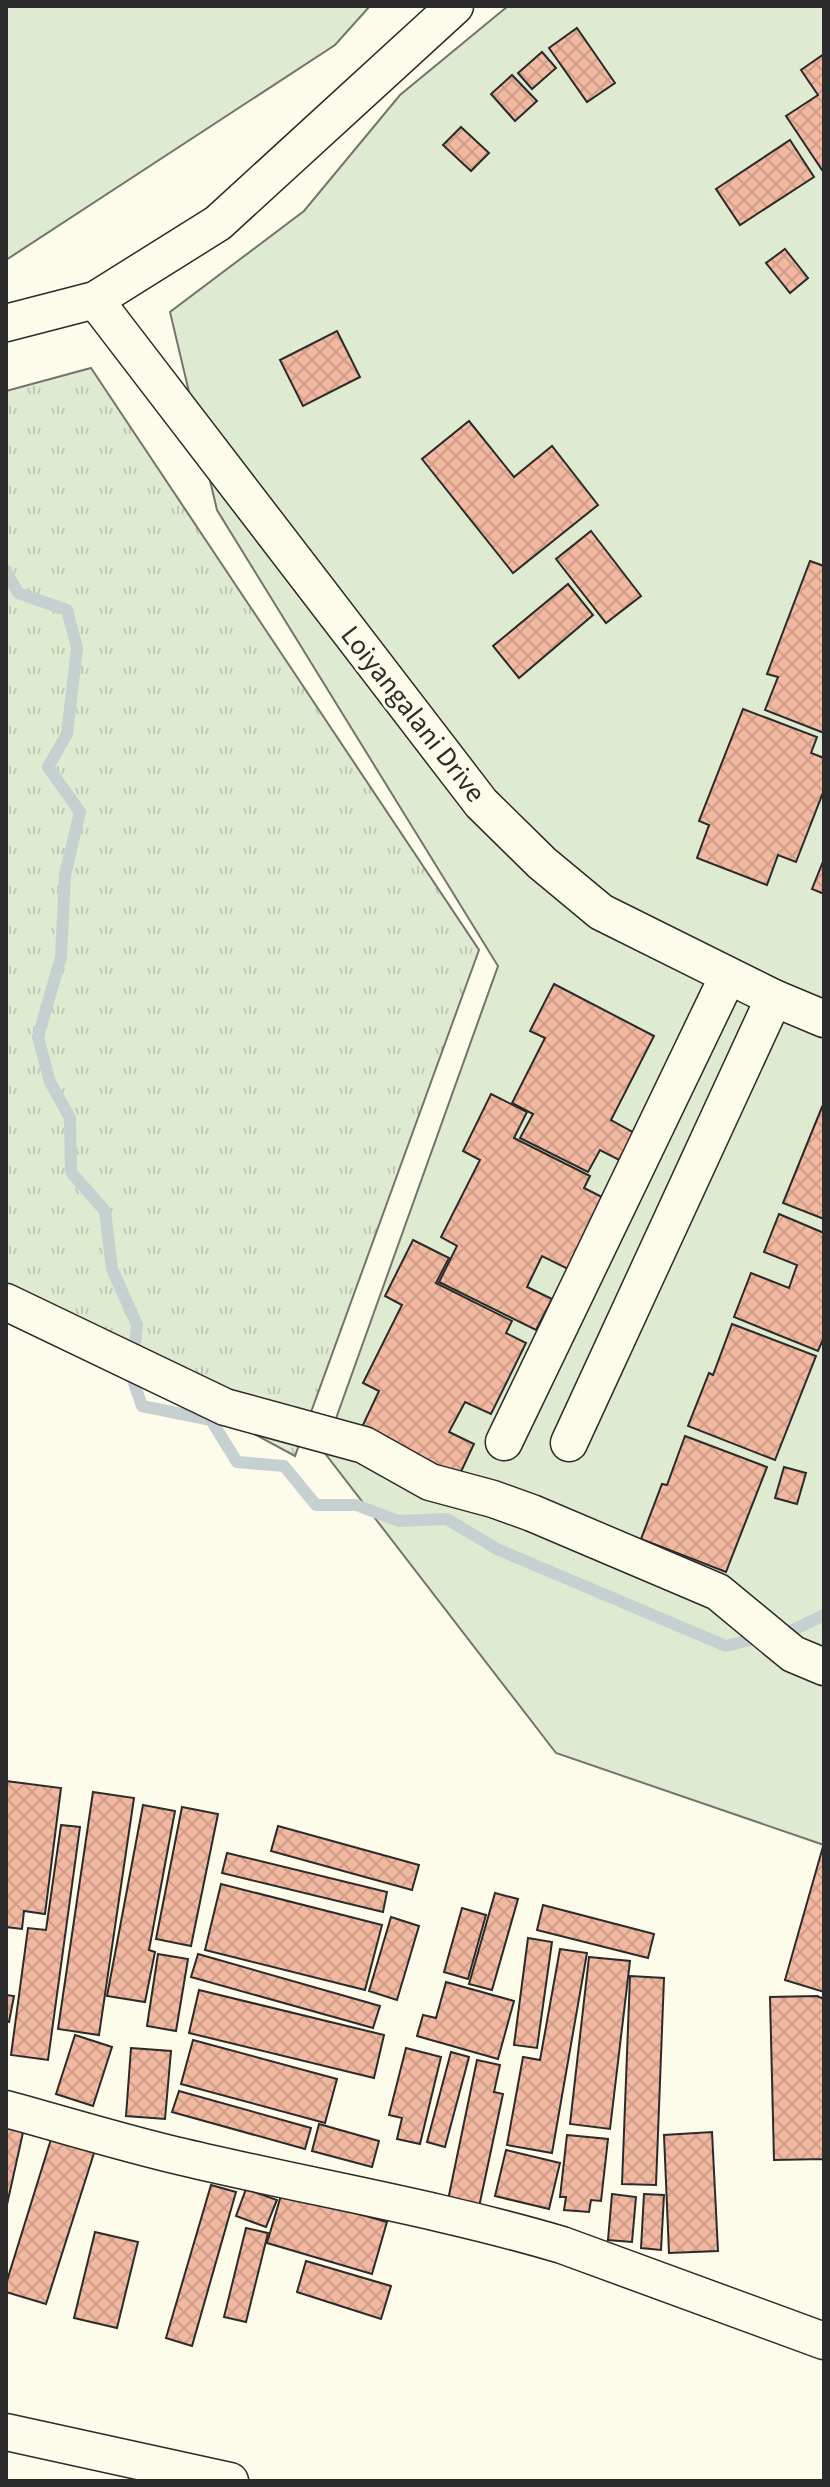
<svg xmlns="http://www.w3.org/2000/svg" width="830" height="2487" viewBox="0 0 830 2487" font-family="'Source Sans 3',sans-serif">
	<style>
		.grass { fill: url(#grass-tufts); stroke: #74746e; stroke-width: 2 }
		.garden { fill: #deebd1; stroke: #74746e; stroke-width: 2 }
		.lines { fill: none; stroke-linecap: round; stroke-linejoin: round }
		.stream { stroke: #c7d0d0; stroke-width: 12 }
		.building { fill: url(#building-cross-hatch); stroke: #2b2b2b; stroke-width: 2 }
		.street-casing { stroke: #2b2b2b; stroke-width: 39 }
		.street { stroke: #fdfbea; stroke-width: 36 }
		.labels { text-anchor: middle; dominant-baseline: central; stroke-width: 6; stroke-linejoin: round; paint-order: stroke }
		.street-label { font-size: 28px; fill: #2b2b2b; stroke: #fdfbea }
	</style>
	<defs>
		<pattern id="grass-tufts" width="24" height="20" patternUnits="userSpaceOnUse" patternTransform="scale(2)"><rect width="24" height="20" fill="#deebd1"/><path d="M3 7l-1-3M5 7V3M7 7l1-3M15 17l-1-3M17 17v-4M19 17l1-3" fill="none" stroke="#bfcab4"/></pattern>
		<pattern id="building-cross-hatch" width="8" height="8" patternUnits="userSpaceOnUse" patternTransform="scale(2)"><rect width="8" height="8" fill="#f2b8a0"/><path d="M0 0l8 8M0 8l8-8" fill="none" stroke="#d09e8a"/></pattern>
	</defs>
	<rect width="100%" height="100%" fill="#fdfbea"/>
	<!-- grass -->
	<polygon class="grass" points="91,368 479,950 295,1456 6,1300 6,391"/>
	<!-- garden -->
	<g class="garden">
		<polygon points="6,6 370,6 335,45 6,260"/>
		<polygon points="508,6 824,6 824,1845 556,1753 324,1452 498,966 217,510 170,312 304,211 400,95"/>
	</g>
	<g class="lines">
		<!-- stream -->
		<g class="stream">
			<polyline points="6,571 18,593 67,610 77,648 67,734 48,767 80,812 65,875 61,957 38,1037 50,1082 70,1118 71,1172 105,1211 112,1269 137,1325 132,1377 142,1406 211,1420 237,1462 284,1466 316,1505 356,1505 399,1521 447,1519 497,1549 726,1646 761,1637"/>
			<polyline points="779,1633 793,1630 824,1615"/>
		</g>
	</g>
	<!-- building -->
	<g class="building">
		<polygon points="577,28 615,83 587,102 549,48"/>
		<polygon points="542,52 556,68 532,89 518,73"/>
		<polygon points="824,54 824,173 786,116 818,95 801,70"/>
		<polygon points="512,75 537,101 515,121 491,94"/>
		<polygon points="461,127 489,153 471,171 443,145"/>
		<polygon points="790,140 814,177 740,225 716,189"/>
		<polygon points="785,249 808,278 790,293 766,263"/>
		<polygon points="337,331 360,377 303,406 280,360"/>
		<polygon points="469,421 514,477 552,446 598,505 513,573 422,459"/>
		<polygon points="591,531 641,596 606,623 556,559"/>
		<polygon points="810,561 824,566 824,733 765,710 778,677 767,674"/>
		<polygon points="568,584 593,615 519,678 493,646"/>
		<polygon points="743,709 817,737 811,753 824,758 824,790 796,862 778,855 767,885 697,858 709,825 699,821"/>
		<polygon points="824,859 824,894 812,889"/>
		<polygon points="554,984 654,1036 611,1120 638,1135 623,1162 600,1150 588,1172 520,1138 533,1114 512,1103 545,1038 530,1031"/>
		<polygon points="491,1094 527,1112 514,1138 590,1176 584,1188 604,1198 568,1269 542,1256 527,1287 552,1299 536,1330 439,1282 457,1246 441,1237 480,1160 463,1151"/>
		<polygon points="822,1107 824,1108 824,1219 783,1203"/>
		<polygon points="779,1214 824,1233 824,1337 818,1351 734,1317 751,1273 789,1288 797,1265 764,1252"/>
		<polygon points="413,1240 449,1258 436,1283 512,1321 506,1333 526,1343 491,1414 465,1402 449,1432 474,1444 459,1476 362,1427 379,1391 363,1383 402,1305 385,1296"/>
		<polygon points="732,1324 816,1356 775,1460 688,1426 709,1373 713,1375"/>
		<polygon points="685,1436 767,1467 726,1572 641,1539 662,1484 667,1485"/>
		<polygon points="784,1467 806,1473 797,1504 775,1498"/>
		<polygon points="6,1781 61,1788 45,1914 24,1911 22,1929 6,1927"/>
		<polygon points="93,1792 134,1798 99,2035 58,2029"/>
		<polygon points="143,1805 175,1811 149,1950 155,1952 145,2002 107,1996"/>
		<polygon points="182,1807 218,1814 191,1946 156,1939"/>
		<polygon points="61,1825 80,1827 48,2060 11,2055 28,1928 46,1930"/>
		<polygon points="278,1826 419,1865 412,1890 271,1851"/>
		<polygon points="824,1843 824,1992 785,1980"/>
		<polygon points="227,1853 387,1892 383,1912 222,1873"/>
		<polygon points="221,1884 382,1925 365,1990 205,1950"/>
		<polygon points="495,1893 518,1899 492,1990 469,1984"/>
		<polygon points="543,1905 654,1934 648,1958 537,1930"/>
		<polygon points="462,1908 486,1915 468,1979 444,1972"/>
		<polygon points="391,1917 419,1926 397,2000 369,1991"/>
		<polygon points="528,1938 552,1942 537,2048 514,2045"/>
		<polygon points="560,1949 587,1953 552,2153 507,2145 523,2057 540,2060"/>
		<polygon points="158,1954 188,1959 176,2031 147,2026"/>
		<polygon points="198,1954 380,2006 373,2028 191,1977"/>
		<polygon points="589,1957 630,1961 610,2129 570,2124"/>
		<polygon points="630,1976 664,1978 656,2185 622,2184"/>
		<polygon points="446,1982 514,2001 498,2059 417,2036 423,2015 436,2018"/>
		<polygon points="199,1990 384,2035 374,2078 189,2033"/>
		<polygon points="6,1995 14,1996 9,2022 6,2021"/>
		<polygon points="817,1996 824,1999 824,2179 823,2159 774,2160 770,1997"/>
		<polygon points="75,2035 112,2047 93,2106 56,2094"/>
		<polygon points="193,2040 337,2079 325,2123 181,2084"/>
		<polygon points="131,2048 171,2051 165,2119 126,2116"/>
		<polygon points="406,2048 441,2057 420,2144 397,2139 402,2118 389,2115"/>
		<polygon points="451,2052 469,2057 445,2147 427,2142"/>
		<polygon points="477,2060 500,2065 494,2092 503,2094 479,2207 448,2200"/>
		<polygon points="179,2091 311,2128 305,2149 172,2112"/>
		<polygon points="6,2124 24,2128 6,2209"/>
		<polygon points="319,2124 379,2141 372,2167 312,2151"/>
		<polygon points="712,2132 718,2251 669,2253 664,2135"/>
		<polygon points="567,2135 608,2139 601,2201 591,2200 589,2212 564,2210 566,2197 560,2197"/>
		<polygon points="52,2136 95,2150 46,2304 6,2292 6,2284"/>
		<polygon points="506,2150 560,2163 549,2209 495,2196"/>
		<polygon points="211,2185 236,2192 192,2346 166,2338"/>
		<polygon points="246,2189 277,2200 266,2227 236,2216"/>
		<polygon points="282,2192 387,2222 372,2274 267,2243"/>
		<polygon points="612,2194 636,2197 632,2242 608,2240"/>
		<polygon points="644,2194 664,2195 661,2250 641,2248"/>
		<polygon points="246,2228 268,2233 246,2322 224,2317"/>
		<polygon points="95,2232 138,2242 117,2328 74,2318"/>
		<polygon points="306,2261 391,2286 381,2319 297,2292"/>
	</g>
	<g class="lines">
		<!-- street casing -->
		<g class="street-casing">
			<g id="street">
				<polyline points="95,300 481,803 542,863 601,912 774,998 824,1019"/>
				<polyline points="6,323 95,300 218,223 455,6"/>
				<polyline points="6,1302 225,1407 364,1445 430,1482 493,1499 532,1513 718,1592 793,1654 824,1667"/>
				<polyline points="504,1442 728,976"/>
				<polyline points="569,1443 774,998"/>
				<path d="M6,2109c59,16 117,34 177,48 126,30 254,51 379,88l262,96"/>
				<polyline points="6,2432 230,2481"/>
			</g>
		</g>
		<!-- street -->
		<use href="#street" class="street"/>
	</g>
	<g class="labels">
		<!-- street labels -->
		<g class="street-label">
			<text transform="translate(413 714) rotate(52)">Loiyangalani Drive</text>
		</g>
	</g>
	<!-- border -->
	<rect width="830" height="2487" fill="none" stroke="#2b2b2b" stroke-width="16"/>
</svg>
